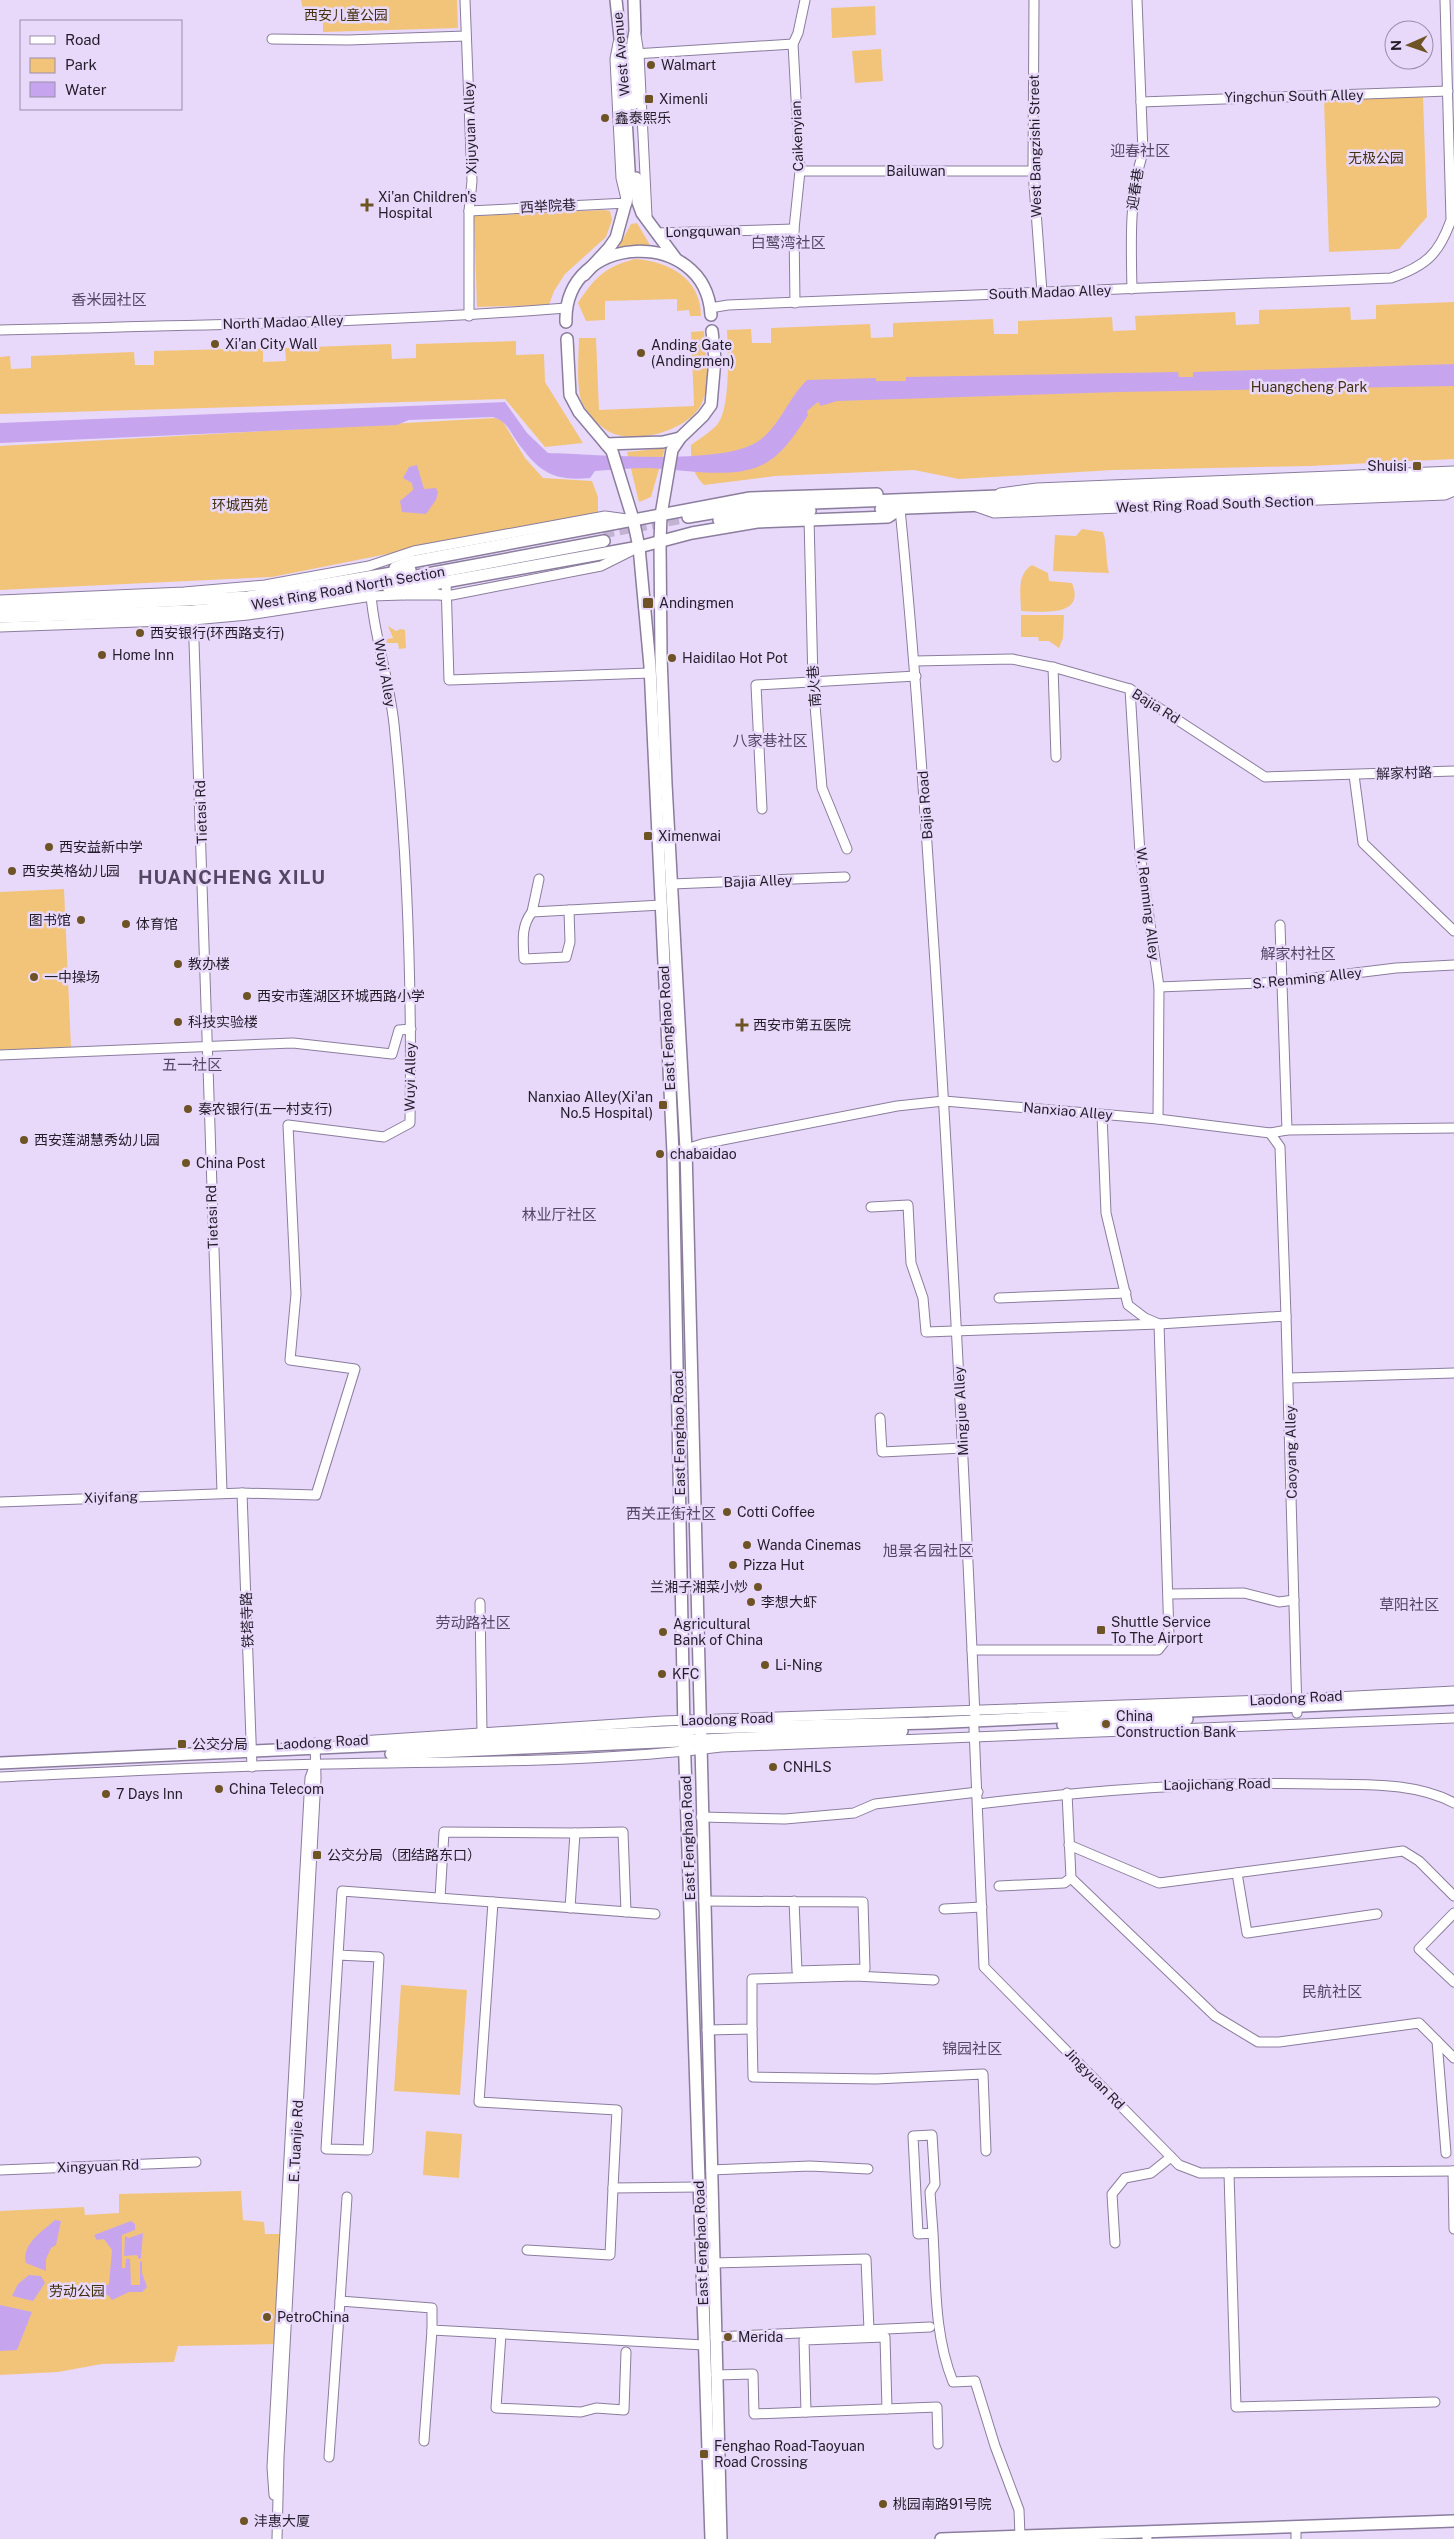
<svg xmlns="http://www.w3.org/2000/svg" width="1454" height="2539" viewBox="0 0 1454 2539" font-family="'Public Sans','Noto Sans SC',sans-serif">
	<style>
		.green { fill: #f2c47a }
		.water { fill: #c7a5ee }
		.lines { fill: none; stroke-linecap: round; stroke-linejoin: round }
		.major-tunnel { stroke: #c1b3d1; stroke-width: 11; stroke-dasharray: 11 5.5; stroke-linecap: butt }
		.minor-casing { stroke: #8b7d9d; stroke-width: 11 }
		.major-casing { stroke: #8b7d9d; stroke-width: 14 }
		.minor { stroke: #fff; stroke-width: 9 }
		.major { stroke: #fff; stroke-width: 11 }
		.poi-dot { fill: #6e5325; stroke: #e8d9fb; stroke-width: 2 }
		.labels { text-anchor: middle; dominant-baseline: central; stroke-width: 5; stroke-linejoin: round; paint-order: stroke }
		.park-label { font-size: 14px; fill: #43300f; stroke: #e8d9fb }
		.street-label { font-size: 14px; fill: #231d2a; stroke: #e8d9fb }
		.poi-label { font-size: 14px; fill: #231d2a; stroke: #e8d9fb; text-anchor: start }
		.neighbourhood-label { font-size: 15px; fill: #544764; stroke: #e8d9fb }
		.district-label { font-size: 19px; font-weight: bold; letter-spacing: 1px; fill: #544764; stroke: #e8d9fb }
	</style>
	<rect width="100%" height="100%" fill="#e8d9fb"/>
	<!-- green -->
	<g class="green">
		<polygon points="301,0 457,0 458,28 323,32 323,11 303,9"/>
		<polygon points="875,6 876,35 832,38 831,8"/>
		<polygon points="881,49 883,81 855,83 852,51"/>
		<polygon points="1423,96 1427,217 1399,249 1329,252 1324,100"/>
		<polygon points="603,210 610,211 612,220 606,237 565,274 554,291 549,305 477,307 474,216"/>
		<polygon points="637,223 650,245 618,248 631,224"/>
		<path d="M635,259c33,2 66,19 66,57h-11l-1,-6 -12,1v-12l-72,2v19l-19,1 -8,-18c17,-26 27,-36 57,-44z"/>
		<path d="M1454,302v157l-144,7 -197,4 -154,9 -45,-9 -139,6 -71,9c-12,-12 -13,-23 -13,-40 8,-6 18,-12 25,-19 15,-15 12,-74 11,-96l24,-1 1,14h19v-15l99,-4 1,14 22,-1v-14l100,-4 1,15h24v-13l94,-4 1,14 23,-1 -1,-14 100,-4 1,13 23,-1v-14l91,-3 1,13 25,-1v-14z"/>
		<path d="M704,331c1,22 8,51 -2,72 -13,28 -68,43 -94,28 -8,-4 -20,-18 -24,-25 -9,-13 -5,-51 -5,-68h17l3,72 95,-4 -3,-74z"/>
		<polygon points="516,341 516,355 544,354 545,382 583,443 545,447 505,399 0,414 0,357 10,356 11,369 31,368 31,356 134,352 135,365 154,365 154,351 263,348 263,362 286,361 285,348 391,344 392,359 416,358 416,344"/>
		<polygon points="494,418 502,420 525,458 543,478 592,481 598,497 598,512 272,577 0,590 0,446"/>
		<polygon points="665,448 651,497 639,502 627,452"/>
		<path d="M1082,529l21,3c5,14 2,27 6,41l-56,-2 2,-36 21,1z"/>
		<path d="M1032,565l16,8 1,8 23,2c14,34 -29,29 -51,28 0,-17 -5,-36 11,-46z"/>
		<polygon points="1021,615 1064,615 1063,638 1059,648 1049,641 1039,641 1038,637 1021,637"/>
		<polygon points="388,626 396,631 401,629 405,630 406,648 399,649 398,643 386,643 387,639 393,638"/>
		<polygon points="64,889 71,1047 0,1050 0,892"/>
		<polygon points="401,1985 467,1990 460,2095 394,2091"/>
		<polygon points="426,2131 462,2134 459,2178 423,2175"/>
		<polygon points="241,2191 243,2220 264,2222 265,2234 279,2234 278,2344 178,2346 174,2362 102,2364 58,2372 0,2375 0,2211 84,2207 85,2215 119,2213 119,2194"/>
	</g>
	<!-- water -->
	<g class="water">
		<path d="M1454,364v22l-335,6 -282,9 -16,5 -3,-4 -11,9 1,4c-12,18 -25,40 -46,50 -30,15 -80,4 -114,3 -18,0 -36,2 -53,3l-5,7c-40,4 -54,-9 -76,-41 -6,-10 -9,-16 -21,-20l-84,3 -12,5 -397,18v-20l505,-21 22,31 21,20c47,1 171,13 209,-11 22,-14 31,-44 50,-62l69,-2v3h30v-4l272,-5 1,5h14v-5z"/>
		<polygon points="417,465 424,489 436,488 438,492 436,500 426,514 402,512 400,501 413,490 412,483 403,478 409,467"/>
		<path d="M55,2220l6,1 -5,24 -5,3 -5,11v12l-20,-8c-5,-19 17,-32 29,-43z"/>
		<polygon points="131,2221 135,2224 135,2230 122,2235 122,2268 125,2268 126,2259 130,2259 131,2285 140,2285 140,2261 142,2262 142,2273 147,2287 142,2292 129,2292 112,2300 108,2295 102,2295 100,2288 109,2284 112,2250 104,2239 97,2240 94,2235"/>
		<polygon points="143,2233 141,2258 139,2259 137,2255 124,2256 125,2236 129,2238"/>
		<polygon points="29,2275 41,2276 45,2283 33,2301 12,2296 18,2284"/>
		<polygon points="0,2305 32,2312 17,2350 0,2351"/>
	</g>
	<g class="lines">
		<!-- major-tunnel -->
		<polyline class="major-tunnel" points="603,533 688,517"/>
		<!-- minor casing -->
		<g class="minor-casing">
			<g id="minor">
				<polyline points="465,0 472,181 469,211 469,316"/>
				<polyline points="1034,0 1033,171 1042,292"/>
				<polyline points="636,35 639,54 647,216"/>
				<polyline points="272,39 348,40 466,36"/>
				<polyline points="634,54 793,44"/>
				<polyline points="1141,102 1448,91"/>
				<polyline points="800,171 1033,171"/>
				<polyline points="469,211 627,203 621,178 615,59 618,43"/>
				<polyline points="794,229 800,171 793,44 798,33 805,0"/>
				<polyline points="658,233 794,229 795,303"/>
				<path d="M1132,289c-1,-47 -3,-92 11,-137l-6,-152"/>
				<path d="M710,308l18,-3 663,-27c35,-12 48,-24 60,-58l-6,-220"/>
				<path d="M0,330c189,-5 378,-7 566,-22"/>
				<polyline points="1000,493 1037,488 1454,471"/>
				<polyline points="977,507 994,513 1445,495 1454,491"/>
				<path d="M900,509c15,151 25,303 35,454 16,251 29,502 40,753"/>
				<polyline points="809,518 813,682 822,788 847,849"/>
				<polyline points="446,582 449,680 650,673"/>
				<polyline points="405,595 452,595 601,566 631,551"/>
				<polyline points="0,600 184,592 265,585 369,566 414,551 605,516 627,519"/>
				<polyline points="193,611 222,1492"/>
				<polyline points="0,627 193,620 248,615 372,596 403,595 417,587 441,595"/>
				<polyline points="915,661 1012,659 1056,668 1130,689 1265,777 1454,771"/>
				<polyline points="1053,667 1056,757"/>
				<polyline points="1130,689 1140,854 1159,987 1158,1119"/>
				<polyline points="1354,775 1363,843 1454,931"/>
				<polyline points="762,809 756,685 916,676"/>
				<polyline points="539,879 532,912 662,905"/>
				<polyline points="672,884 845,877"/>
				<path d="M532,912c-11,14 -9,29 -8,47l42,-2 4,-15 -1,-32"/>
				<polyline points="1280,925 1287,1130"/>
				<polyline points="1159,987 1282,982 1396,968 1454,965"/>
				<polyline points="0,1055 293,1043 392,1054 399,1030 411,1029"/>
				<polyline points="1270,1133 1280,1147 1286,1316"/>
				<polyline points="686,1149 702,1144 897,1106 944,1101 1158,1119 1270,1133 1287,1130 1454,1128"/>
				<polyline points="871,1207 908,1205 911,1263 923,1298 926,1332 1159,1324 1286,1316 1297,1713"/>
				<polyline points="999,1298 1126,1293"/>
				<polyline points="1289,1378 1454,1373"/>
				<polyline points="880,1418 882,1452 963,1448"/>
				<path d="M242,1493l74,2 39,-126 -65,-9 6,-66 -8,-169 96,12 26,-14c2,-133 -2,-266 -16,-399 -5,-47 -22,-94 -24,-142"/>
				<polyline points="0,1502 242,1493 252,1767"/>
				<polyline points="1169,1594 1244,1593 1279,1602 1294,1600"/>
				<polyline points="480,1603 482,1733"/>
				<polyline points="972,1650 1158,1650 1169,1636 1159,1324 1145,1318 1128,1305 1106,1213 1102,1115"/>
				<polyline points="974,1728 984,1967 1179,2165 1200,2173 1454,2171"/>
				<polyline points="360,1741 663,1721 1296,1699 1454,1691"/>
				<path d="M0,1777c109,-5 219,-11 329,-13 131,-3 262,-1 392,-17l733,-29"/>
				<polyline points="1067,1793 1071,1878 1215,2016 1258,2042 1279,2042 1419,2023 1454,2058"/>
				<path d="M978,1804c115,-14 229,-23 345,-20 43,1 92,-2 131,19"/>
				<polyline points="701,1817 785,1819 854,1813 875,1804 978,1792"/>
				<polyline points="575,1833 623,1832 626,1912"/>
				<polyline points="1069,1845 1159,1883 1403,1851 1419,1861 1454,1896"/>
				<polyline points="1237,1873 1247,1933 1377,1914"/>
				<polyline points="999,1886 1064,1883 1071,1878"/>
				<polyline points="440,1898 444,1832 575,1833 570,1908"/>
				<polyline points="704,1901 863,1902 865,1969 797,1971 794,1901"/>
				<polyline points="944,1909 982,1907"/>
				<polyline points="1454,1913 1419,1949 1454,1982"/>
				<polyline points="338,1955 379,1957 368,2150 326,2149 342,1891 493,1902"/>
				<polyline points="752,2029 753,2077 876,2079 983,2074 986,2151"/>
				<polyline points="707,2030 752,2029 752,1979 855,1976 934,1980"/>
				<polyline points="1437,2041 1446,2153"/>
				<polyline points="0,2170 196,2162"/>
				<polyline points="711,2170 810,2166 868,2169"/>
				<polyline points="1453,2171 1454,2229"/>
				<polyline points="1229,2173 1236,2407 1435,2402"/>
				<polyline points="613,2188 617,2110 479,2102 493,1902 655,1914"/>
				<path d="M933,2233l-3,-41 5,-8 -3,-49 -19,1 5,98 15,-1c3,50 1,102 20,149l22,-1 20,65 24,64 1,26"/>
				<polyline points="1115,2243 1112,2194 1125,2178 1151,2173 1171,2157"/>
				<polyline points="527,2250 610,2255 613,2188 699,2187"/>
				<polyline points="713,2263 866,2259 869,2330"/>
				<polyline points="340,2301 347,2197"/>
				<polyline points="501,2334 496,2408 581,2412 596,2408 624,2410 626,2352"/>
				<polyline points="715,2337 930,2327"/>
				<polyline points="716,2375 753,2374 754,2414 937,2407 938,2444"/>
				<polyline points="806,2412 804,2340 885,2337 887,2409"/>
				<polyline points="424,2441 432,2330"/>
				<polyline points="329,2457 340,2301 432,2308 432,2330 704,2345"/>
				<polyline points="274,2495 272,2467 310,1778 314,1767"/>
				<polyline points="1296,2526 1296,2539"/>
				<polyline points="1147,2538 1147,2539"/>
				<polyline points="277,2539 279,2457 316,1778 315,1743"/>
			</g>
		</g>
		<!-- major casing -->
		<g class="major-casing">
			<g id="major">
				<polyline points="633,104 631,54 635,31 634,0"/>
				<polyline points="636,178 638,202 642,213 676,259"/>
				<polyline points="584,275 609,248 616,238 630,187 623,66 616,0"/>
				<path d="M566,322c-3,-89 140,-97 145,-7"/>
				<polyline points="712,331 715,359 711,405 703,416 680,438 672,450 661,515 660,542 661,657 666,784 686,1149 721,2539"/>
				<polyline points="567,339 570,395 579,412 612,451 633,519 639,547 650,666 673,1153 684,1731 711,2539"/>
				<polyline points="606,444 663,442 680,438"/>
				<polyline points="881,509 1454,487"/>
				<polyline points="688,517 759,505 1454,479"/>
				<polyline points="719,520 760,513 810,511"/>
				<polyline points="395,568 411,562 750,498 877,494"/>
				<polyline points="388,587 417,587 639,547 692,533 757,522 888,517 900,509"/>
				<polyline points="0,609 248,597 410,570"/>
				<polyline points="0,617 193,611 259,605 370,587 406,578 604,541"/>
				<polyline points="1063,1725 1187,1719"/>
				<polyline points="391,1754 902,1731"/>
				<polyline points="0,1763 684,1731 699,1728 929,1723 1454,1699"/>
				<polyline points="941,2539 1454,2521"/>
			</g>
		</g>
		<!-- minor -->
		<use href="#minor" class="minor"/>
		<!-- major -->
		<use href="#major" class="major"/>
	</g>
	<!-- markers -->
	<g class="poi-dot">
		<circle cx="651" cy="65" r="5"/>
		<rect x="644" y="94" width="10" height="10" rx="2.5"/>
		<circle cx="605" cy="118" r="5"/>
		<path d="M364.5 197.5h5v5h5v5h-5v5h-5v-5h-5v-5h5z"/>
		<circle cx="215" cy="344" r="5"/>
		<circle cx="641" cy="353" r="5"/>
		<rect x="1412" y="461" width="10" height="10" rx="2.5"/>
		<rect x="642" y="597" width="12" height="12" rx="2.5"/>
		<circle cx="140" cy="633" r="5"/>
		<circle cx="102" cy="655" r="5"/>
		<circle cx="672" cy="658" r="5"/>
		<rect x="643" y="831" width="10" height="10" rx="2.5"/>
		<circle cx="49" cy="847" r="5"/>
		<circle cx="12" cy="871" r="5"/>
		<circle cx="81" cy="920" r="5"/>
		<circle cx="126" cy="924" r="5"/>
		<circle cx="178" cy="964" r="5"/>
		<circle cx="34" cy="977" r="5"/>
		<circle cx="247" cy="996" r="5"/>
		<circle cx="178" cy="1022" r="5"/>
		<path d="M739.5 1017.5h5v5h5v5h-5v5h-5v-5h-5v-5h5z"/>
		<rect x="658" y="1100" width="10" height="10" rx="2.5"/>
		<circle cx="188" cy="1109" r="5"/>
		<circle cx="24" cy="1140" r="5"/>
		<circle cx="660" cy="1154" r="5"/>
		<circle cx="186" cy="1163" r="5"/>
		<circle cx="727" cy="1512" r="5"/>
		<circle cx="747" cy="1545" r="5"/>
		<circle cx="733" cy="1565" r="5"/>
		<circle cx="758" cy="1587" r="5"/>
		<circle cx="751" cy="1602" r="5"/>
		<rect x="1096" y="1625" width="10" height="10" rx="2.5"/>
		<circle cx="663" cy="1632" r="5"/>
		<circle cx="765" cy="1665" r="5"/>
		<circle cx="662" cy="1674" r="5"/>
		<circle cx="1106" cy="1724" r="5"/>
		<rect x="177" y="1739" width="10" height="10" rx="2.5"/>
		<circle cx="773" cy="1767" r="5"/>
		<circle cx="219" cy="1789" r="5"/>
		<circle cx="106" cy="1794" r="5"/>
		<rect x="312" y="1850" width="10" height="10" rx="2.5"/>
		<circle cx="267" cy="2317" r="5"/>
		<circle cx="728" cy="2337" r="5"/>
		<rect x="699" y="2449" width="10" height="10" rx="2.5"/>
		<circle cx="883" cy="2504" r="5"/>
		<circle cx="244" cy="2521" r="5"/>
	</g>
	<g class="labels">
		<!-- park labels -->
		<g class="park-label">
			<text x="346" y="15">西安儿童公园</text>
			<text x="1376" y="158">无极公园</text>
			<text x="1309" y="387">Huangcheng Park</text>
			<text x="240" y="505">环城西苑</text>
			<text x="77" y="2291">劳动公园</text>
		</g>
		<!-- street labels -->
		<g class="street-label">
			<text transform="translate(621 54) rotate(-95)">West Avenue</text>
			<text transform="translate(1294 96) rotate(-1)">Yingchun South Alley</text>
			<text transform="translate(470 128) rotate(-92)">Xijuyuan Alley</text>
			<text transform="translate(797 136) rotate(-92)">Caikenyian</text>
			<text transform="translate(1035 146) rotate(-91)">West Bangzishi Street</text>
			<text x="916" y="171">Bailuwan</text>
			<text transform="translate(1135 189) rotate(-81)">迎春巷</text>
			<text transform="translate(548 206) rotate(-3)">西举院巷</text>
			<text transform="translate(703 231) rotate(-2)">Longquwan</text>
			<text transform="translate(1050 292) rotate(-2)">South Madao Alley</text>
			<text transform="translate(283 322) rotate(-2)">North Madao Alley</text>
			<text transform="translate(1215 504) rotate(-2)">West Ring Road South Section</text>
			<text transform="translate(348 588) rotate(-10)">West Ring Road North Section</text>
			<text transform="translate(385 673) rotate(80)">Wuyi Alley</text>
			<text transform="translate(814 686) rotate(-94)">南火巷</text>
			<text transform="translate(1156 706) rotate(32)">Bajia Rd</text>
			<text transform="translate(1404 773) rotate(-2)">解家村路</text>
			<text transform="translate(925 805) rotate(-94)">Bajia Road</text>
			<text transform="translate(201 812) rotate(-92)">Tietasi Rd</text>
			<text transform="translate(758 881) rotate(-2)">Bajia Alley</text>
			<text transform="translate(1148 904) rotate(83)">W. Renming Alley</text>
			<text transform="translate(1307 978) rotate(-6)">S. Renming Alley</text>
			<text transform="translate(667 1028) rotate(-93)">East Fenghao Road</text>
			<text transform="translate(410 1077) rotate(-89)">Wuyi Alley</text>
			<text transform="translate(1068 1111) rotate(5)">Nanxiao Alley</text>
			<text transform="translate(212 1217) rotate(-92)">Tietasi Rd</text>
			<text transform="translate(961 1411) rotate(-93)">Mingjue Alley</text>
			<text transform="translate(679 1433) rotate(-91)">East Fenghao Road</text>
			<text transform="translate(1291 1452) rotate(-91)">Caoyang Alley</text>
			<text transform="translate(111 1497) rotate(-2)">Xiyifang</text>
			<text transform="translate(247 1620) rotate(-92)">铁塔寺路</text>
			<text transform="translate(1296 1698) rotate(-3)">Laodong Road</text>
			<text transform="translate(727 1719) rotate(-2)">Laodong Road</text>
			<text transform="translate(322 1742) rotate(-3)">Laodong Road</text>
			<text transform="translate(1217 1784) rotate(-1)">Laojichang Road</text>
			<text transform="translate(688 1838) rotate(-92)">East Fenghao Road</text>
			<text transform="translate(1095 2079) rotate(46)">Jingyuan Rd</text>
			<text transform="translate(296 2141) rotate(-87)">E. Tuanjie Rd</text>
			<text transform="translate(98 2166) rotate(-2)">Xingyuan Rd</text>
			<text transform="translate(701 2243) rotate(-92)">East Fenghao Road</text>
		</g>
		<!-- poi labels -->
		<g class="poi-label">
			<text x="661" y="65">Walmart</text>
			<text x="659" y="99">Ximenli</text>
			<text x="615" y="118">鑫泰熙乐</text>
			<text x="378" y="197">Xi'an Children's<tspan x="378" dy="16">Hospital</tspan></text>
			<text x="225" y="344">Xi'an City Wall</text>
			<text x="651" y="345">Anding Gate<tspan x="651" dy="16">(Andingmen)</tspan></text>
			<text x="1407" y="466" text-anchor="end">Shuisi</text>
			<text x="659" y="603">Andingmen</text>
			<text x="150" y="633">西安银行(环西路支行)</text>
			<text x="112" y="655">Home Inn</text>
			<text x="682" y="658">Haidilao Hot Pot</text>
			<text x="658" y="836">Ximenwai</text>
			<text x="59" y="847">西安益新中学</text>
			<text x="22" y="871">西安英格幼儿园</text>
			<text x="71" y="920" text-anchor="end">图书馆</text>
			<text x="136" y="924">体育馆</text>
			<text x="188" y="964">教办楼</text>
			<text x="44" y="977">一中操场</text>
			<text x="257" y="996">西安市莲湖区环城西路小学</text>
			<text x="188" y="1022">科技实验楼</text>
			<text x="753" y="1025">西安市第五医院</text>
			<text x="653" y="1097" text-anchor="end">Nanxiao Alley(Xi'an<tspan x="653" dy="16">No.5 Hospital)</tspan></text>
			<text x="198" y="1109">秦农银行(五一村支行)</text>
			<text x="34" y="1140">西安莲湖慧秀幼儿园</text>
			<text x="670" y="1154">chabaidao</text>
			<text x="196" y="1163">China Post</text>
			<text x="737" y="1512">Cotti Coffee</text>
			<text x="757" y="1545">Wanda Cinemas</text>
			<text x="743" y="1565">Pizza Hut</text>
			<text x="748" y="1587" text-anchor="end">兰湘子湘菜小炒</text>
			<text x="761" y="1602">李想大虾</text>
			<text x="1111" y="1622">Shuttle Service<tspan x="1111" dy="16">To The Airport</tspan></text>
			<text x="673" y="1624">Agricultural<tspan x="673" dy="16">Bank of China</tspan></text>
			<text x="775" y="1665">Li-Ning</text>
			<text x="672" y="1674">KFC</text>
			<text x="1116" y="1716">China<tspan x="1116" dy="16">Construction Bank</tspan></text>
			<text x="192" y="1744">公交分局</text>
			<text x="783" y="1767">CNHLS</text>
			<text x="229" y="1789">China Telecom</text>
			<text x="116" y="1794">7 Days Inn</text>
			<text x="327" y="1855">公交分局（团结路东口）</text>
			<text x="277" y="2317">PetroChina</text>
			<text x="738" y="2337">Merida</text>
			<text x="714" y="2446">Fenghao Road-Taoyuan<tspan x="714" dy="16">Road Crossing</tspan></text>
			<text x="893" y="2504">桃园南路91号院</text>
			<text x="254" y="2521">沣惠大厦</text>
		</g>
		<!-- neighbourhood labels -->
		<g class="neighbourhood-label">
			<text x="1140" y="150">迎春社区</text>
			<text x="788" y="242">白鹭湾社区</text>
			<text x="109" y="299">香米园社区</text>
			<text x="770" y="740">八家巷社区</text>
			<text x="1298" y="953">解家村社区</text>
			<text x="192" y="1064">五一社区</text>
			<text x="559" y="1214">林业厅社区</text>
			<text x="671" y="1513">西关正街社区</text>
			<text x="928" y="1550">旭景名园社区</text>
			<text x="1409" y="1604">草阳社区</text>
			<text x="473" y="1622">劳动路社区</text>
			<text x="1332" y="1991">民航社区</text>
			<text x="972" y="2048">锦园社区</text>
		</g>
		<!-- district labels -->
		<g class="district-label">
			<text x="232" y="877">HUANCHENG XILU</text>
		</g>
	</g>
	<!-- legend -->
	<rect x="20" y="20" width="162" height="90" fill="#e8d9fb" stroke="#998ea7"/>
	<rect x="30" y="36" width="25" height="8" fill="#ffffff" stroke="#998ea7"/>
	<text x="65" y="45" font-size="15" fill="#231d2a">Road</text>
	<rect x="30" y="58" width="25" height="15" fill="#f2c47a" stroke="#998ea7"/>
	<text x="65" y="70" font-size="15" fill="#231d2a">Park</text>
	<rect x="30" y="82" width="25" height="15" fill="#c7a5ee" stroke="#998ea7"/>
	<text x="65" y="95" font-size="15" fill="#231d2a">Water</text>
	<!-- north arrow -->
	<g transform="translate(1409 45) rotate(268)"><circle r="24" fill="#e8d9fb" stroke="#998ea7"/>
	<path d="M0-4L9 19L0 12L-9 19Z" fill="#6e5325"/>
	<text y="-8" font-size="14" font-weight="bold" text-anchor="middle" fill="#231d2a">N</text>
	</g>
</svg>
